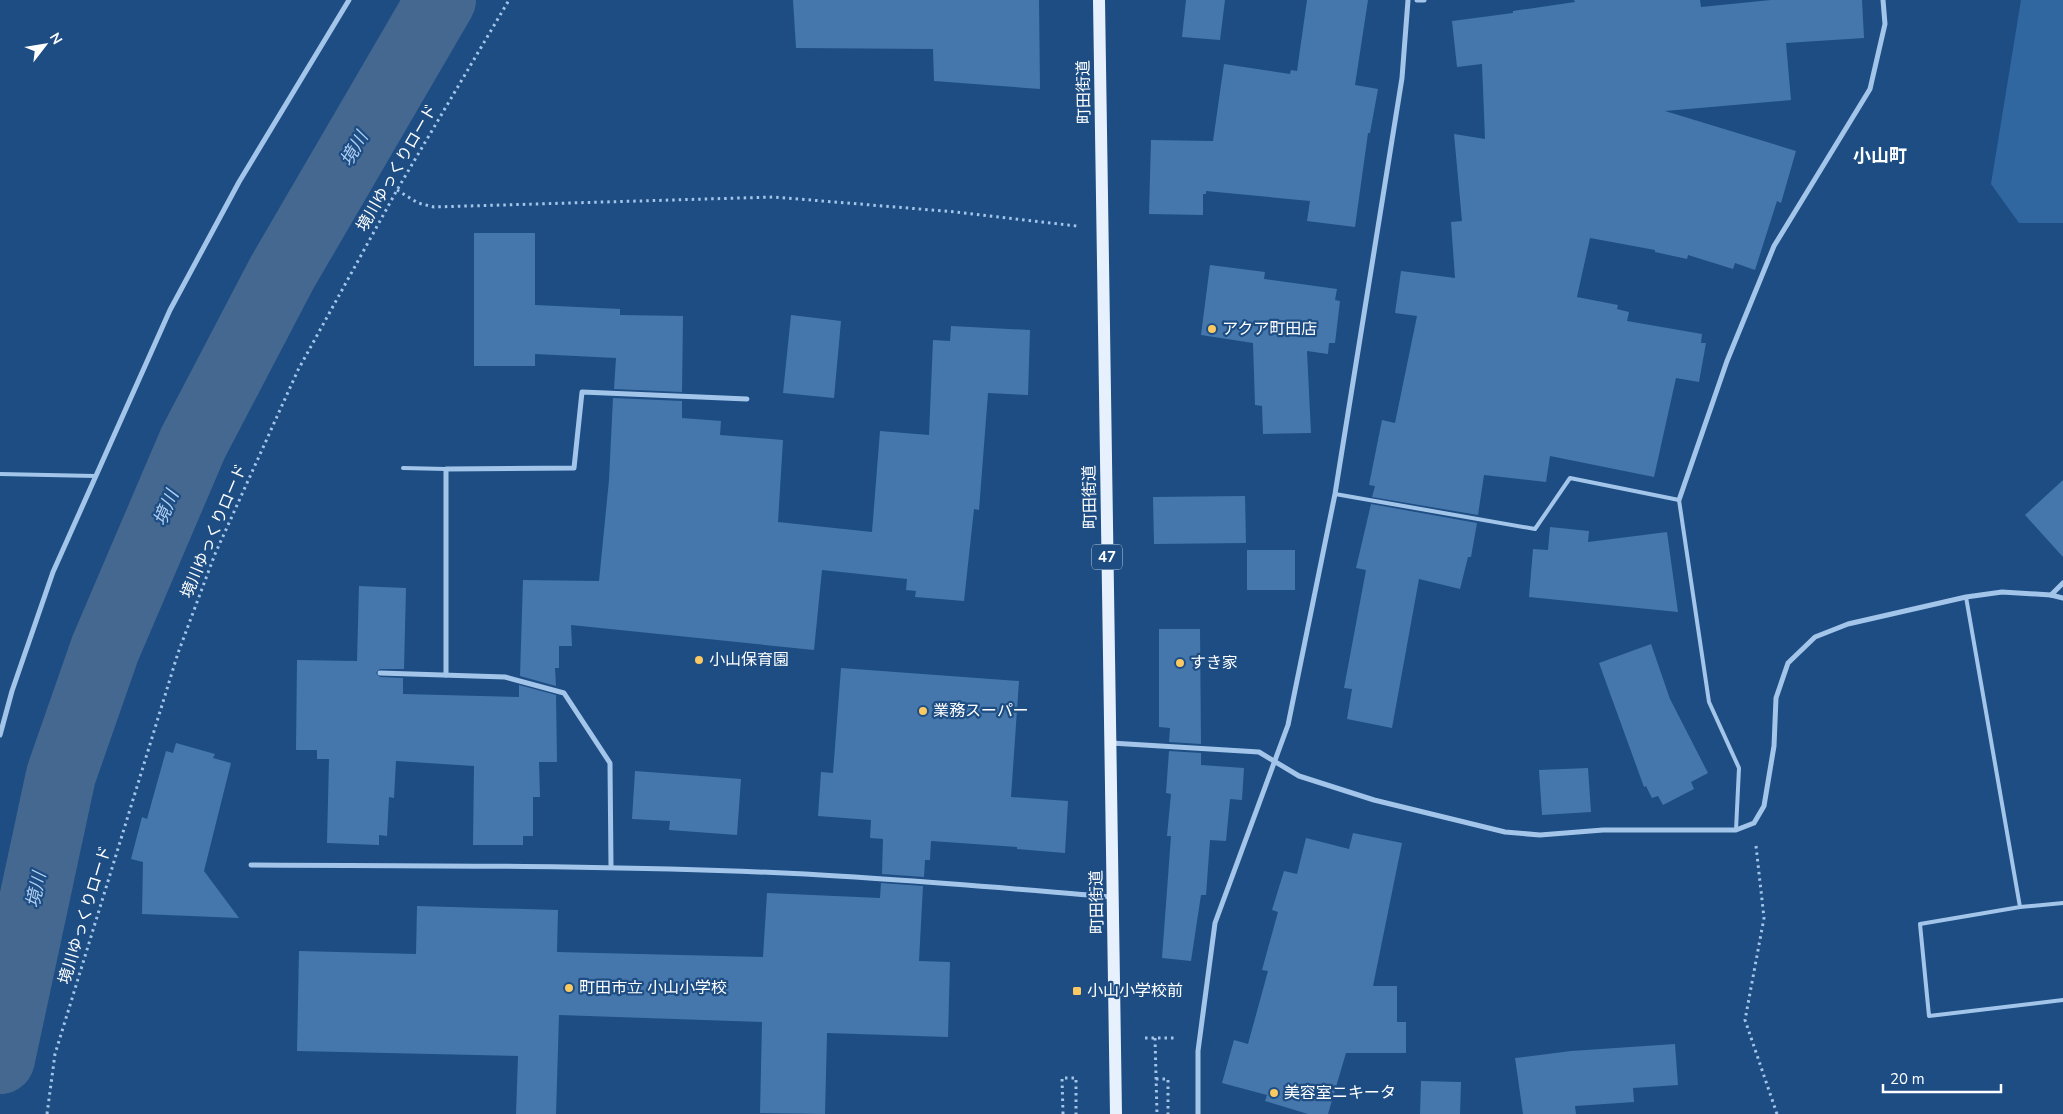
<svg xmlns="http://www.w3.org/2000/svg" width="2063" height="1114" viewBox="0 0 2063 1114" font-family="'Nunito Sans','Noto Sans JP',sans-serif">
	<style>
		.green { fill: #3067a1 }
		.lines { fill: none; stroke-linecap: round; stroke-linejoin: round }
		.river { stroke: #456890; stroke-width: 70 }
		.building { fill: #4577ac }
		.path { stroke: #a3c5ea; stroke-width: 3; stroke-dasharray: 2.5 4; stroke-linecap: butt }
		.service { stroke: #a3c5ea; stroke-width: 4 }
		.minor { stroke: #a3c5ea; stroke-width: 5 }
		.primary { stroke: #e7f1fe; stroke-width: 12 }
		.poi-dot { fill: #fac961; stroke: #1d4d83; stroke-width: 2 }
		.labels { text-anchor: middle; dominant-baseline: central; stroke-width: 4.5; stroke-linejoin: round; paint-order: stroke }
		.shield { fill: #1d4d83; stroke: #bbcada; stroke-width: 1 }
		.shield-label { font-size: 15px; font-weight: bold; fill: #fff }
		.street-label { font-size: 16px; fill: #fff; stroke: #1d4d83 }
		.poi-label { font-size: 16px; fill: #fff; stroke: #1d4d83; text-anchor: start }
		.water-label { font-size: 18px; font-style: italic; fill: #afcff2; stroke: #1d4d83 }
		.neighbourhood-label { font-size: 18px; font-weight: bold; fill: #fff; stroke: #1d4d83 }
	</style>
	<rect width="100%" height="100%" fill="#1d4d83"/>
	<!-- green -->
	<polygon class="green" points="2021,0 2063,0 2063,223 2019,223 1991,184"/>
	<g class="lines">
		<!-- river -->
		<polyline class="river" points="0,1059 61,775 105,649 193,443 282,273 441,0"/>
	</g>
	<!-- building -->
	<g class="building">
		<polygon points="793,0 1039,0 1040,89 934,81 933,49 796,48"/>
		<polygon points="1186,0 1225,0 1220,40 1182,37"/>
		<polygon points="1307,0 1368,0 1355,85 1378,89 1370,133 1368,133 1355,227 1307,221 1310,201 1206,191 1206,194 1203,194 1203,215 1149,214 1151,140 1213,141 1224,64 1290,74 1291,70 1297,71"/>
		<polygon points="1574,0 1700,0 1701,7 1771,0 1862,0 1864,38 1786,43 1791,100 1665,111 1796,151 1781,203 1777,201 1755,270 1735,263 1733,269 1688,255 1687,259 1655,252 1655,250 1590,238 1577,297 1618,305 1617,309 1629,312 1627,321 1702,334 1701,343 1706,343 1699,382 1676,378 1654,477 1550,456 1546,482 1484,475 1478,515 1372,497 1375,486 1369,485 1382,420 1395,423 1417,316 1395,313 1401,271 1455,278 1451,222 1462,221 1454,134 1485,139 1482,64 1457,67 1452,21 1513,13 1513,11 1575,2"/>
		<polygon points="474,233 535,233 535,305 620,309 620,315 683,316 682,392 614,389 616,358 535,354 535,366 474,366"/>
		<polygon points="1210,265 1265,272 1264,279 1337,289 1335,300 1340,301 1335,343 1329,343 1328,354 1307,351 1311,433 1263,434 1262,406 1255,405 1253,343 1201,335"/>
		<polygon points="791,315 841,321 834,398 783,393"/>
		<polygon points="951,326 1030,330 1028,395 988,393 979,510 974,509 964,601 915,597 916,591 906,590 907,579 822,570 814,650 571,625 572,646 559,646 559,668 555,668 556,686 520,676 523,580 599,581 609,480 613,398 682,401 682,418 721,421 720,435 783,440 778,522 872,532 880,431 929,435 933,340 950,341"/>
		<polygon points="2063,480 2063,557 2025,515"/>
		<polygon points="1245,496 1246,543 1154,544 1153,497"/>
		<polygon points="1371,504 1477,523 1471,557 1468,557 1460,589 1419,579 1392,728 1347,719 1352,689 1344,688 1366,570 1356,568"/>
		<polygon points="1550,527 1589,531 1588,542 1667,532 1678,612 1529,597 1533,549 1548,550"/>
		<rect x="1247" y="550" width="48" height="40"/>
		<polygon points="359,586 406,588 404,669 380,669 376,673 380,677 403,678 403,694 519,697 519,685 556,695 557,762 539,762 540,797 533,797 533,836 523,836 523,845 473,845 474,766 396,761 394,798 389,797 387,836 379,835 379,845 327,843 329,759 317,759 317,750 296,750 297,660 357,661"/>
		<polygon points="1159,629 1200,629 1201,744 1169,742 1170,728 1159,727"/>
		<polygon points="1651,644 1670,699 1708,773 1691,782 1694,789 1663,805 1658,796 1652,798 1646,786 1644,787 1599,663"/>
		<polygon points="841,668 1019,681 1011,797 1068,801 1065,853 1017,849 1017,847 931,841 930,860 925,860 924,877 882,874 883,839 870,838 871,820 818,816 821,772 833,773"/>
		<polygon points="176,743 215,754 213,758 231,763 204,871 239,918 142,914 143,862 131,859 142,817 147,819 166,751 173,753"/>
		<polygon points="1169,751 1201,753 1201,765 1244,768 1242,800 1230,799 1226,841 1210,840 1206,895 1201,895 1191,961 1162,958 1171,836 1167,836 1171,794 1166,793"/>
		<polygon points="1588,768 1591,812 1542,815 1539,770"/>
		<polygon points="635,771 741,779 737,835 669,830 670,821 632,819"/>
		<polygon points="1353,833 1402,843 1373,986 1397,986 1397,1022 1406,1022 1406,1053 1346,1053 1328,1114 1308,1114 1265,1101 1267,1095 1222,1083 1234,1040 1248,1044 1268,971 1262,970 1278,912 1272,910 1284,871 1297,874 1306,838 1349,849"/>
		<polygon points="881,883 923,886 919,961 950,962 948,1037 827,1033 825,1114 760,1113 762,1022 559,1015 556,1114 516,1114 518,1056 297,1051 299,951 416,954 417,906 558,910 557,952 763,957 767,893 880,898"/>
		<polygon points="1675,1044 1678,1085 1633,1088 1634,1102 1575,1106 1576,1114 1523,1114 1515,1058 1571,1051"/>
		<polygon points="1421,1081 1461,1082 1460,1114 1420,1114"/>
	</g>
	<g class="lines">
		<!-- path -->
		<g class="path">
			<polyline points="397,190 418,203 434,207 774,197 956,212 1077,226"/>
			<polyline points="1756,846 1764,918 1745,1020 1777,1114"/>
			<polyline points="1145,1038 1177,1038"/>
			<polyline points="1155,1038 1157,1114"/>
			<polyline points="1156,1079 1168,1079 1168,1114"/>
			<polyline points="47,1114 55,1054 178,653 215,554 298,370 397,190 509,0"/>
			<polyline points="1063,1114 1062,1078 1076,1078 1076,1114"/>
		</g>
		<!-- service -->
		<g class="service">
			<polyline points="403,468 446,469"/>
			<polyline points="0,474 95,476"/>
			<polyline points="1335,494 1535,529 1570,478 1679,500 1709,702 1739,768 1736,830"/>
			<polyline points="1966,597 2020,907 1920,924 1929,1016 2063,1000"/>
			<polyline points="2020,907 2063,903"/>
		</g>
		<!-- minor -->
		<g class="minor">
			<polyline points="1417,0 1424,0"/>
			<polyline points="1679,500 1727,361 1774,246 1870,89 1885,24 1883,0"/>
			<polyline points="2051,595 2063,583"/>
			<polyline points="380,673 505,677 564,693 610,763 611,867"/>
			<polyline points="446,675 446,469 574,468 582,392 747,399"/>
			<polyline points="0,735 12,691 53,572 170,310 239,182 349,0"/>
			<polyline points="1111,743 1259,752 1299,776 1374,800 1505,832 1540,835 1603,830 1736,830 1754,823 1764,806 1774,746 1776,698 1788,663 1815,637 1848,624 1966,597 2002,592 2051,595 2063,598"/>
			<path d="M251,865c178,1 356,0 533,8 110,5 219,15 329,24"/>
			<polyline points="1198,1114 1198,1051 1215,923 1288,725 1335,494 1402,78 1408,0"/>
		</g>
		<!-- primary -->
		<polyline class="primary" points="1099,0 1116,1114"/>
	</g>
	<!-- markers -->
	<g class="poi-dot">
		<circle cx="1212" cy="329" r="5"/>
		<circle cx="699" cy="660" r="5"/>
		<circle cx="1180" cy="663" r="5"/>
		<circle cx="923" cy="711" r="5"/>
		<circle cx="569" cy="988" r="5"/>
		<rect x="1072" y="986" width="10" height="10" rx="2.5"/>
		<circle cx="1274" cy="1093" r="5"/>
	</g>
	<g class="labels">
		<!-- shield labels -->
		<rect class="shield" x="1092" y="544.5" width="30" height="25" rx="4"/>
		<g class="shield-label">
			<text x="1107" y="557">47</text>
		</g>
		<!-- street labels -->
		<g class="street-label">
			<text transform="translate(1084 92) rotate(-91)">町田街道</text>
			<text transform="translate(397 168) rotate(-60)">境川ゆっくりロード</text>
			<text transform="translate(1090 497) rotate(-91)">町田街道</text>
			<text transform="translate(214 531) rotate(-67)">境川ゆっくりロード</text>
			<text transform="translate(1097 902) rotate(-91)">町田街道</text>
			<text transform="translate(85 915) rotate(-73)">境川ゆっくりロード</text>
		</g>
		<!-- poi labels -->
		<g class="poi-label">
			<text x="1222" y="329">アクア町田店</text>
			<text x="709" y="660">小山保育園</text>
			<text x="1190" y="663">すき家</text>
			<text x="933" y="711">業務スーパー</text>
			<text x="579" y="988">町田市立 小山小学校</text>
			<text x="1087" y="991">小山小学校前</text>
			<text x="1284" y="1093">美容室ニキータ</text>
		</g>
		<!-- water labels -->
		<g class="water-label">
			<text transform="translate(354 149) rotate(-60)">境川</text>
			<text transform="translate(166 508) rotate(-67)">境川</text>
			<text transform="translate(36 890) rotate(-78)">境川</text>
		</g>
		<!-- neighbourhood labels -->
		<g class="neighbourhood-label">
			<text x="1880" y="156">小山町</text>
		</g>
	</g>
	<!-- north arrow -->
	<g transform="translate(45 45) rotate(59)" stroke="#1d4d83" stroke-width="4" paint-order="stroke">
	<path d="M0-4L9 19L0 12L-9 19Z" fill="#ffffff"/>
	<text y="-8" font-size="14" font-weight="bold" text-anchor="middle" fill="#ffffff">N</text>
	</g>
	<!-- scale -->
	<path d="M1883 1084v8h118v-8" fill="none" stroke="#ffffff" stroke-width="2.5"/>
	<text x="1890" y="1084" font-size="15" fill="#ffffff" stroke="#1d4d83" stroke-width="4" paint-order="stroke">20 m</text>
</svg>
